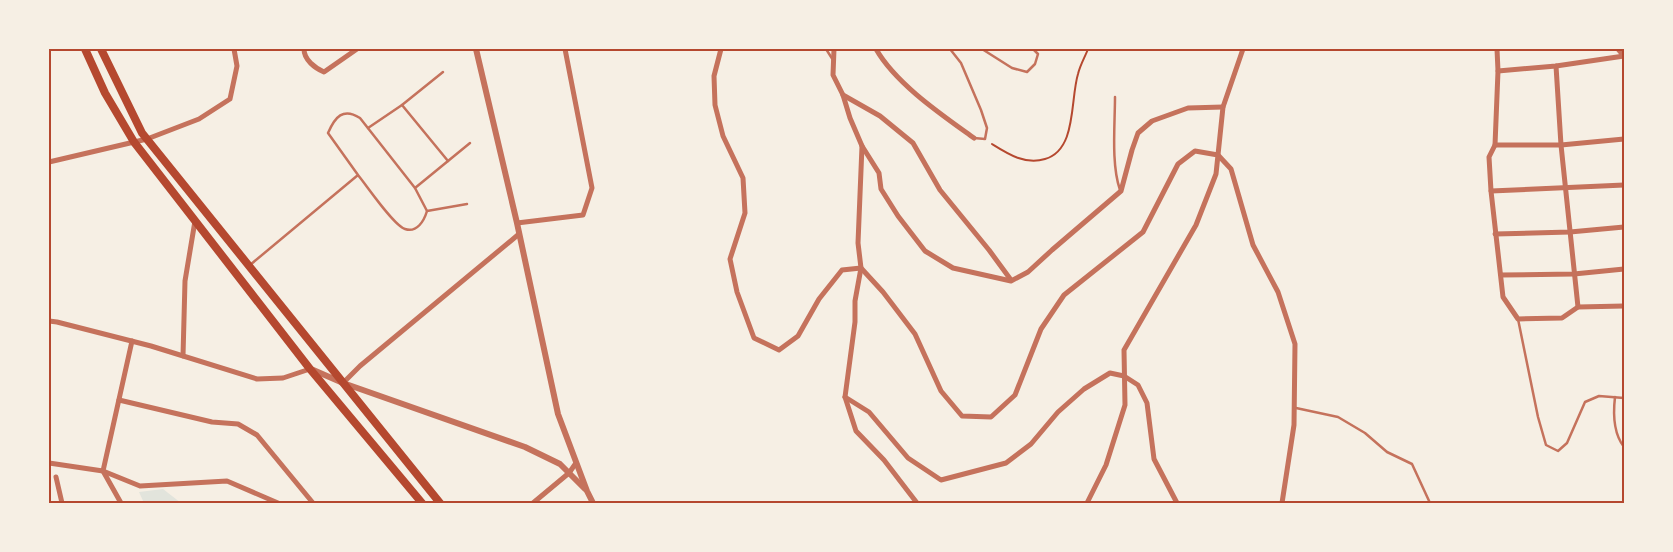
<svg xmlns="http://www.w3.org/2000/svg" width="1673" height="552" viewBox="0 0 1673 552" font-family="'Roboto Condensed',sans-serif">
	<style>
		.green { fill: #e2e4dc }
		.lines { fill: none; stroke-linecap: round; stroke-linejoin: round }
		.path { stroke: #b5482f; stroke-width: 2 }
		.service { stroke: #c5725c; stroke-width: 2.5 }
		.minor { stroke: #c5725c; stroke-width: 5 }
		.tertiary { stroke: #c5725c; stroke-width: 6 }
		.primary { stroke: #b5482f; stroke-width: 8 }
		.neatline { fill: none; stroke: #b5482f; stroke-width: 2 }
	</style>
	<rect width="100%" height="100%" fill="#f6efe4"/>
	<!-- green -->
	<polygon class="green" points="163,489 181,503 144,503 139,492"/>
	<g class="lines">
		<!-- path -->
		<path class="path" d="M992,144c16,10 33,21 53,15 32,-9 25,-59 33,-85 2,-9 7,-17 10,-25"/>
		<!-- service -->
		<g class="service">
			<polyline points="826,49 833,60"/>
			<polyline points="950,49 961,63 981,110 987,128 985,139 974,138"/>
			<polyline points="982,49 1012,68 1027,72 1035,64 1038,54 1033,49"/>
			<path d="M1115,97c0,28 -4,67 5,93"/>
			<polyline points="402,105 448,161"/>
			<polyline points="368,128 402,105 443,72"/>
			<polyline points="415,188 470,143"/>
			<polyline points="427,211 467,204"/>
			<path d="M250,265l108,-90 -30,-42c7,-16 15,-26 32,-15l55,70 12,23c-3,10 -10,22 -22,18 -11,-3 -38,-43 -47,-54"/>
			<polyline points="1518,319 1538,417 1546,445 1558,451 1567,443 1585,402 1599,396 1624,398"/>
			<path d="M1615,397c-2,17 -2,36 9,50"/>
			<polyline points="1296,408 1338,417 1365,433 1387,452 1412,464 1430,503"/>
		</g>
		<!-- minor -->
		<g class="minor">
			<path d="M304,49c0,11 11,19 20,23l33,-23"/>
			<polyline points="721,49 714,76 715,105 723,136 743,178 745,213 730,259 737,292 754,338 779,350 798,336 819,299 842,270 861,268 883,292 915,334 941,391 962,416 991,417 1015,395 1041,329 1064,295 1143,232 1178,164 1195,151 1218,155 1231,169 1253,245 1278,292 1295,344 1294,425 1282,503"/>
			<polyline points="834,49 833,75 843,95 850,118 862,146 858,243 861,268 855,301 855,322 845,397 856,431 884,460 917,503"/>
			<path d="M876,49c20,35 66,66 98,89"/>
			<polyline points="1497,49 1498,71 1495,145 1489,157 1491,191 1503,297 1518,319 1562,318 1578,307 1624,306"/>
			<polyline points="1618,49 1624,56"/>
			<polyline points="1556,66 1561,145 1578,307"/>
			<polyline points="1498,71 1556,66 1624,56"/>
			<polyline points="843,95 880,116 913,143 940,190 989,250 1011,280"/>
			<polyline points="1495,145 1561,145 1624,139"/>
			<polyline points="862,146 879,173 881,189 898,216 925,251 953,268 1011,281 1028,272 1052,250 1121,191 1132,150 1138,133 1152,121 1188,108 1223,107"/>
			<polyline points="49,162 147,139 199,119 230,99 237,66 234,49"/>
			<polyline points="1491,191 1624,185"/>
			<polyline points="517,223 583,215 592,188 565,49"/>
			<polyline points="1495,234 1570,232 1624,227"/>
			<polyline points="1501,275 1574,274 1624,269"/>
			<polyline points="49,321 57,322 151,346 257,379 283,378 310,369"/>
			<polyline points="183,356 185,281 195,221"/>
			<polyline points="343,383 360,366 519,234"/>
			<polyline points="845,397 869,412 908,458 941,480 1006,463 1031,444 1058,412 1084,389 1110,373 1124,376 1138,385 1147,403 1154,459 1177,503"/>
			<polyline points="119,400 212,422 238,424 257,435 313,503"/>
			<polyline points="49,463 103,471 140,486 227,481 278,503"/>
			<polyline points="56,477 62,503"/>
			<polyline points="121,503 103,471 132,341"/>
			<polyline points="533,503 569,473 576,463"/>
			<polyline points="1087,503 1106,465 1125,405 1124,350 1196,225 1216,174 1223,107 1243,49"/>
		</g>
		<!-- tertiary -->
		<g class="tertiary">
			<polyline points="476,49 517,223 558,414 587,491 593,503"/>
			<polyline points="311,369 343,383 525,447 560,464 585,489"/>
		</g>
		<!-- primary -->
		<g class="primary">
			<polyline points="85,49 105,93 134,142 310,369 422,503"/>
			<polyline points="101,49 142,133 440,503"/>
		</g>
	</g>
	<!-- border -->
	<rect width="1673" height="552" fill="none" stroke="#f6efe4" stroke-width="100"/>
	<rect x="50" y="50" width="1573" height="452" class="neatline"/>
</svg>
